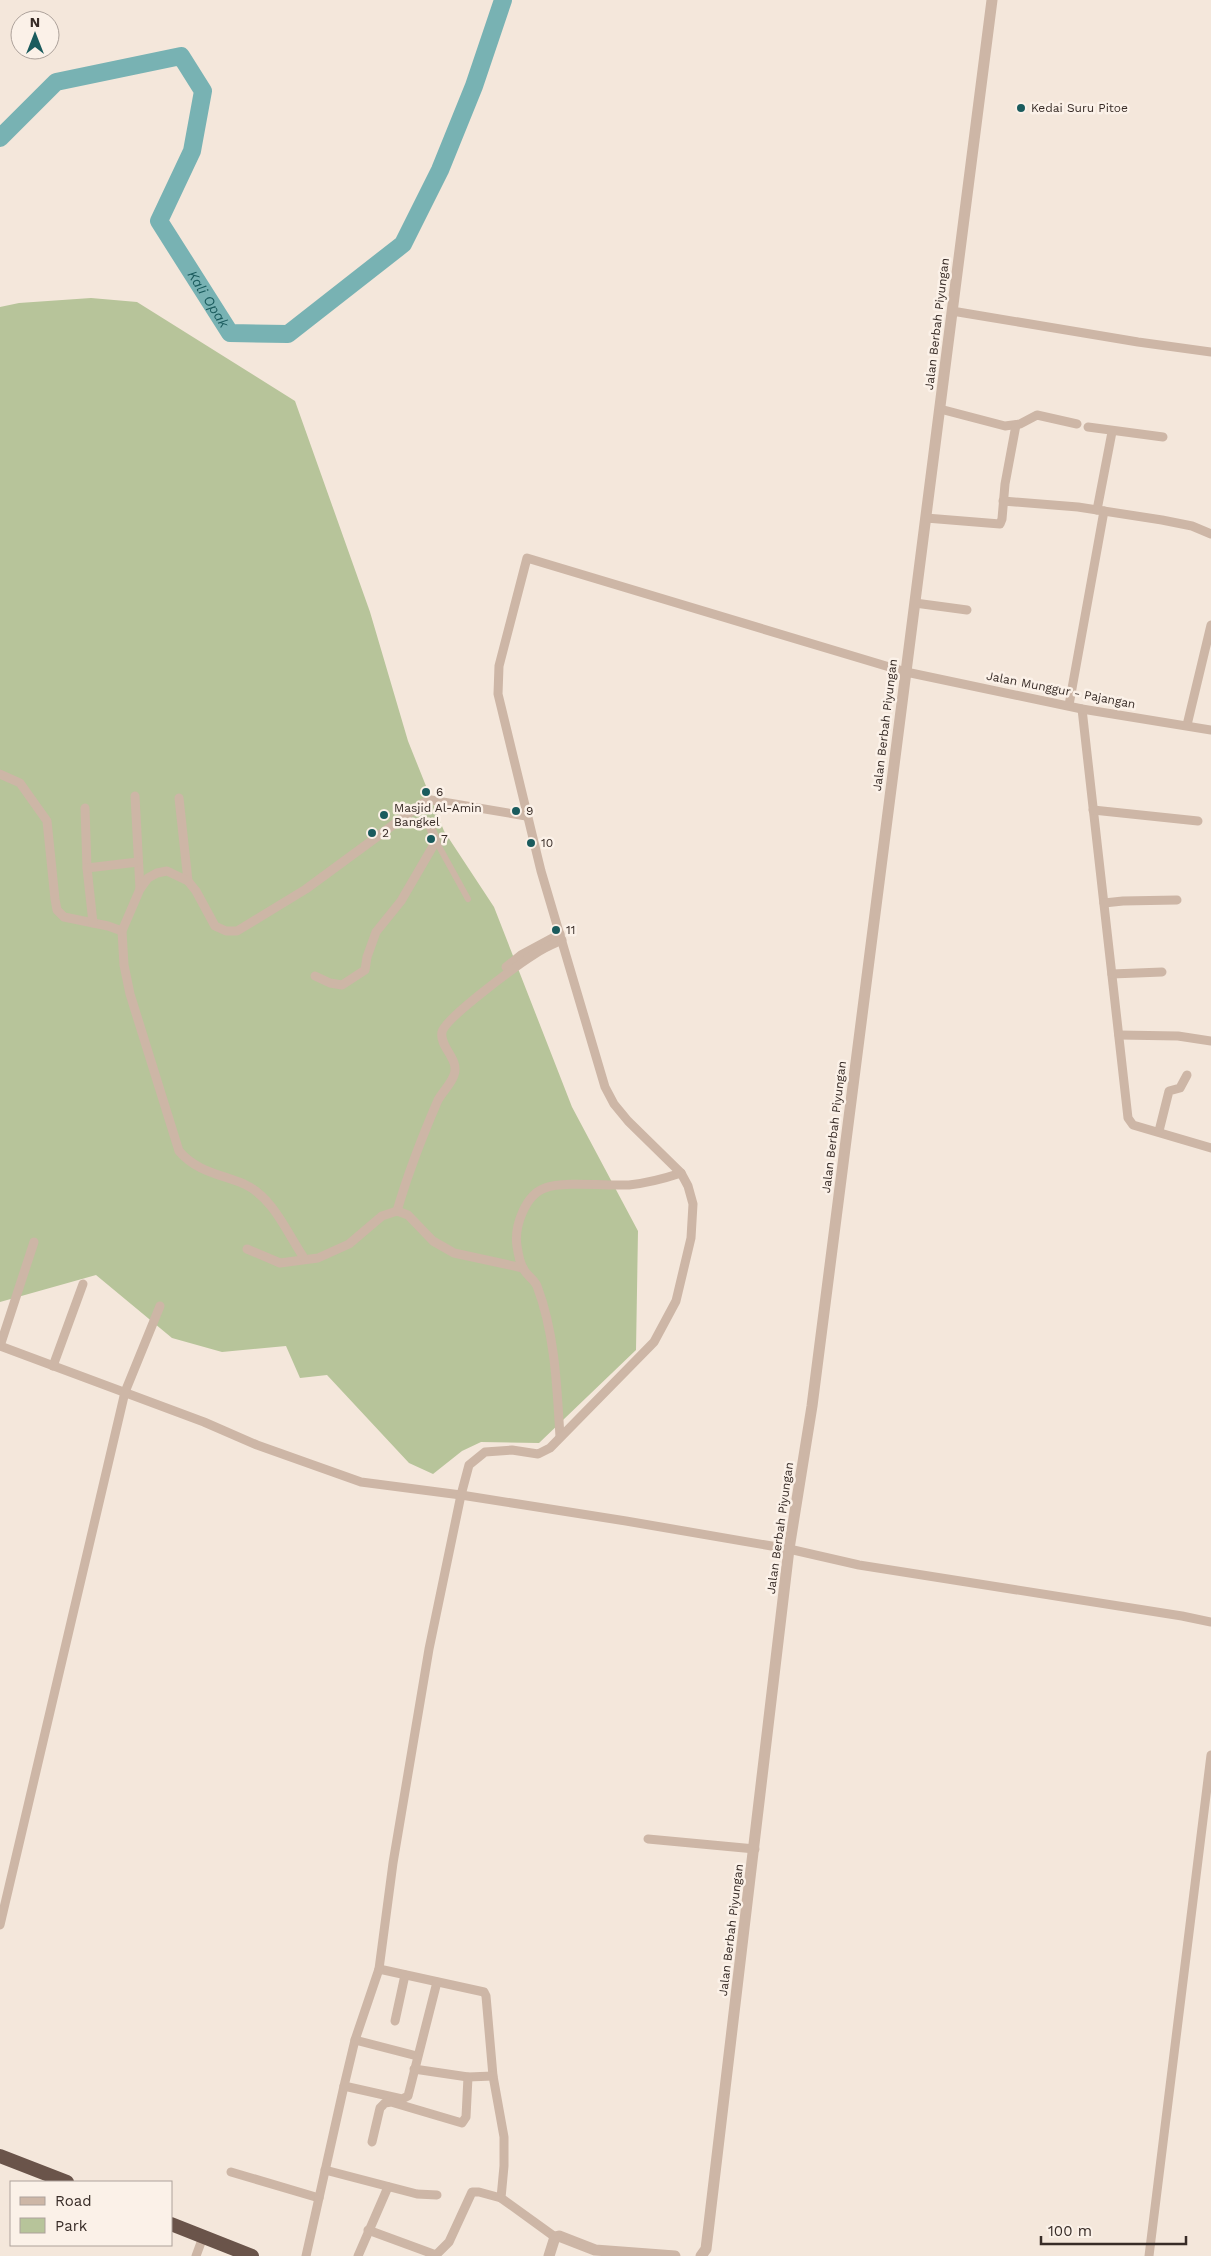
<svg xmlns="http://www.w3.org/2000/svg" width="1211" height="2256" viewBox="0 0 1211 2256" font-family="'Work Sans',sans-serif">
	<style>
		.green { fill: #b7c49a }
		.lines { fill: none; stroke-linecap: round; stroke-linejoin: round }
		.river { stroke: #78b2b3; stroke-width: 18 }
		.pedestrian { stroke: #cdb6a6; stroke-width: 6 }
		.minor { stroke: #cdb6a6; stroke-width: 9 }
		.tertiary { stroke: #cdb6a6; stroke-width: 11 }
		.trunk { stroke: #6a544a; stroke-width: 14 }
		.poi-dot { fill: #1a5b5d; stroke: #fbf1e8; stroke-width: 2 }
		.labels { text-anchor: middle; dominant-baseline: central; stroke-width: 5; stroke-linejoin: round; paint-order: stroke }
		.poi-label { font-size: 12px; fill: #382c27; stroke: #fbf1e8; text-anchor: start }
		.street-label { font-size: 12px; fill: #382c27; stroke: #fbf1e8 }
		.water-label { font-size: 14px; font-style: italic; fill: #1a5b5d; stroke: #fbf1e8 }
	</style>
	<rect width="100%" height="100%" fill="#f4e7db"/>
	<!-- green -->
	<polygon class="green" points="91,298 137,302 295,401 370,612 408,741 444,831 494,907 572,1107 638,1231 636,1350 539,1443 481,1442 462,1451 433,1474 409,1463 327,1375 300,1378 286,1346 222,1352 172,1338 96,1275 0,1302 0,307 19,303"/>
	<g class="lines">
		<!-- river -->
		<path class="river" id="s1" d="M0,138l56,-56 125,-26 22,35 -11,60 -33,70 71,112 58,1 115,-90 37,-74 34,-84 29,-86"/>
		<!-- pedestrian -->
		<polyline class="pedestrian" points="436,841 468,899"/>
		<!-- minor -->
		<g class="minor">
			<polyline points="952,311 1138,342 1211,352"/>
			<polyline points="940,409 1005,426 1020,424 1037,415 1077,424"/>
			<polyline points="1088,427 1163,437"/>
			<polyline points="1003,501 1078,507 1162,520 1192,526 1211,534"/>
			<polyline points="1097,510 1112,432"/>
			<polyline points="926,518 1000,524 1002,519 1005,484 1016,425"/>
			<polyline points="915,603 967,610"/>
			<polyline points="1069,705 1104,511"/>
			<polyline points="1082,709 1128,1118 1133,1125 1211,1148"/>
			<polyline points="1187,725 1211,625"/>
			<polyline points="0,774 20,783 47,821 55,899 57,910 64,917 108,926 122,931"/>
			<polyline points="135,796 140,889"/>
			<polyline points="179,798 188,881"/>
			<polyline points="85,808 87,868 93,923"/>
			<polyline points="1093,810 1198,821"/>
			<polyline points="87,868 138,862"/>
			<polyline points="1104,903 1123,901 1177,900"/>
			<polyline points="506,967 521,955 560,934"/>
			<polyline points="1112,974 1162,972"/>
			<polyline points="315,976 330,983 342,985 365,970 367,957 376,932 401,901 436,841 430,826"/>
			<polyline points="1119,1035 1178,1036 1211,1041"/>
			<polyline points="1159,1131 1169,1091 1180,1088 1187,1075"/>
			<path d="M397,1211c11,-38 25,-74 41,-111 5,-9 13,-16 16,-25 6,-16 -15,-28 -12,-43 3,-14 77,-68 93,-78 8,-6 18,-10 27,-14"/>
			<polyline points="247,1249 280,1263 318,1258 349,1244 382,1216 397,1211 408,1215 433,1241 454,1253 523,1268"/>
			<path d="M304,1258c-17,-25 -31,-61 -60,-74 -24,-10 -47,-12 -65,-33l-49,-157 -6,-29 -2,-34 18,-42 8,-11 9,-5 10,-2 21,10 8,10 19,35 11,5h11l69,-42 117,-86 8,-3 95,16"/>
			<polyline points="0,1346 204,1422 257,1445 361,1482 461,1495 626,1521 789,1549 859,1565 1182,1616 1211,1622"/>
			<polyline points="0,1346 34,1242"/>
			<polyline points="53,1366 83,1284"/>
			<path d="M560,1437c-3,-50 -5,-104 -23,-151 -3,-7 -11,-11 -14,-18 -3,-5 -5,-15 -6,-22 -3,-19 8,-51 28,-58 18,-7 63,-2 84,-3 18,-2 34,-6 52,-12"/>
			<polyline points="648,1839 755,1849"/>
			<polyline points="0,1925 125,1392 160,1306"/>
			<polyline points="379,1969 484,1992 486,1996 493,2076 504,2137 504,2166 501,2198 555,2237"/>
			<polyline points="395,2021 405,1975"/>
			<polyline points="355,2040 417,2056"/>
			<polyline points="414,2069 468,2077 493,2076"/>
			<polyline points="344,2086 402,2099 408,2096 437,1982"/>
			<polyline points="372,2142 380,2108 385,2103 391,2102 462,2123 466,2117 468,2077"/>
			<polyline points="325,2170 417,2194 437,2195"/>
			<polyline points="231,2172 319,2198"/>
			<polyline points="368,2230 436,2255"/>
			<polyline points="196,2256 203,2237"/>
			<polyline points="306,2256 344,2086 355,2040 379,1969 393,1863 429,1649 461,1495 469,1465 485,1452 512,1450 538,1454 550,1448 654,1342 676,1301 691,1238 693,1204 688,1186 681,1173 628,1121 614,1104 605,1087 541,871 498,694 499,666 527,558 906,672 1082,709 1211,730"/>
			<polyline points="358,2256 388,2187"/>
			<polyline points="435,2256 449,2242 472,2192 479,2192 501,2198"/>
			<polyline points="1149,2256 1211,1755"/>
		</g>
		<!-- tertiary -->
		<g class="tertiary">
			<polyline points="549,2256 555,2237 559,2236 595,2250 675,2256"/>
			<polyline points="701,2256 706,2249 789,1549 812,1406 992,0"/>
		</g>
		<!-- trunk -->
		<g class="trunk">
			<polyline points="0,2156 67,2182"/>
			<polyline points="171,2224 252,2256"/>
		</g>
	</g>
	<!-- markers -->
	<g class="poi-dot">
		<circle cx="1021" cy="108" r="5"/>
		<circle cx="426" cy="792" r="5"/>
		<circle cx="516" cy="811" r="5"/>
		<circle cx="384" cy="815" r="5"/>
		<circle cx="372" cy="833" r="5"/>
		<circle cx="431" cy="839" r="5"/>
		<circle cx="531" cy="843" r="5"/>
		<circle cx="556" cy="930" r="5"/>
	</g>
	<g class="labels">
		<!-- poi labels -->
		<g class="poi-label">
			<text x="1031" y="108">Kedai Suru Pitoe</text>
			<text x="436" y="792">6</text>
			<text x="394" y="808">Masjid Al-Amin<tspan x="394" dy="14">Bangkel</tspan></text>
			<text x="526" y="811">9</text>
			<text x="382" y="833">2</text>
			<text x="441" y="839">7</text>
			<text x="541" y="843">10</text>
			<text x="566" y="930">11</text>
		</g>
		<!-- street labels -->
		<g class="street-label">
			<text transform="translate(937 324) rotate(-83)">Jalan Berbah Piyungan</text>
			<text transform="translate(1061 690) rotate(11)">Jalan Munggur - Pajangan</text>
			<text transform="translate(885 725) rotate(-83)">Jalan Berbah Piyungan</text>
			<text transform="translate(834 1127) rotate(-83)">Jalan Berbah Piyungan</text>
			<text transform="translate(780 1528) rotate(-82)">Jalan Berbah Piyungan</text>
			<text transform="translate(731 1930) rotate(-83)">Jalan Berbah Piyungan</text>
		</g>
		<!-- water labels -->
		<g class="water-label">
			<text stroke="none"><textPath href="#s1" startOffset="479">Kali Opak</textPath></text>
		</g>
	</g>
	<!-- legend -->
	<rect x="10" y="2181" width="162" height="65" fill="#fbf1e8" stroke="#ada29b"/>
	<rect x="20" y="2197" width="25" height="8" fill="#cdb6a6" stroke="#ada29b"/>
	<text x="55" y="2206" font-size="15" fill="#382c27">Road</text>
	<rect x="20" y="2218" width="25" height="15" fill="#b7c49a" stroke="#ada29b"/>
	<text x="55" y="2231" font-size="15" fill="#382c27">Park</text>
	<!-- north arrow -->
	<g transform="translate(35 35)"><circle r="24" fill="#fbf1e8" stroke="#ada29b"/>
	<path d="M0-4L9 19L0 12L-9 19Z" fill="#1a5b5d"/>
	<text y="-8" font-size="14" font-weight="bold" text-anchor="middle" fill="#382c27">N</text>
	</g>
	<!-- scale -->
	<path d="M1041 2236v8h145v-8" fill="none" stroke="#382c27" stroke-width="2.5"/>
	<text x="1048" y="2236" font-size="15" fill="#382c27" stroke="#fbf1e8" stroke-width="4" paint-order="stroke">100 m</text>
</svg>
